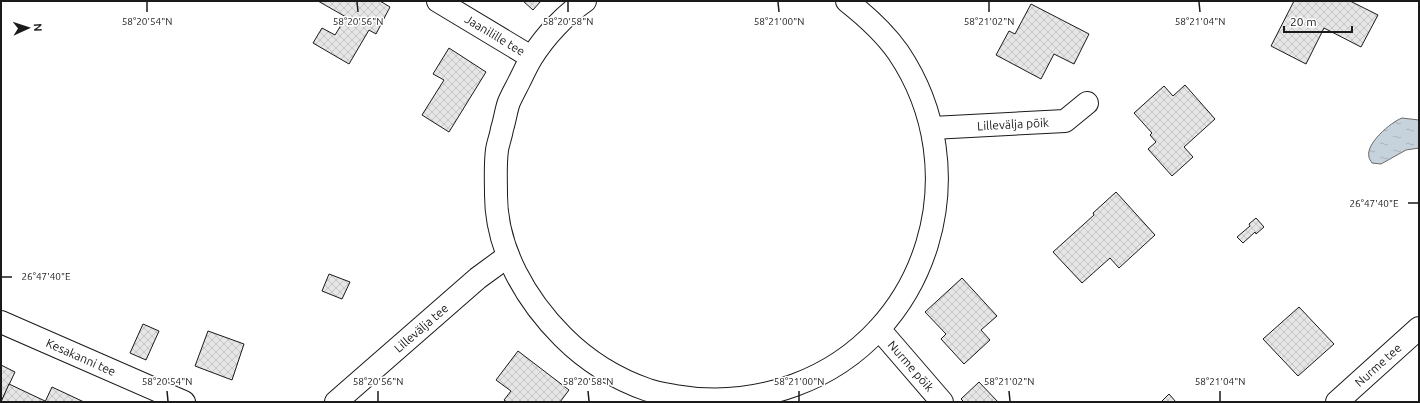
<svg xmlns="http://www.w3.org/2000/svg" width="1420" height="403" viewBox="0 0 1420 403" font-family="Ubuntu,sans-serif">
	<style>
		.water { fill: url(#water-ripples); stroke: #6a6a6a }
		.building { fill: url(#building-cross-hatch); stroke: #1a1a1a }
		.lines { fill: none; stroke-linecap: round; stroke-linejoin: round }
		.minor-casing { stroke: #1a1a1a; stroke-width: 24 }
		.minor { stroke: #fff; stroke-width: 22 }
		.ticks { fill: none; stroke: #1a1a1a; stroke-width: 1.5 }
		.labels { text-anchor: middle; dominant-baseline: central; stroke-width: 3; stroke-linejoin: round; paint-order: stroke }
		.street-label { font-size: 12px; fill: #1a1a1a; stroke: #fff }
		.ticks-label { font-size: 10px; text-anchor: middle; fill: #1a1a1a; stroke: #fff; stroke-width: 3; stroke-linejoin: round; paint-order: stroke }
	</style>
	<defs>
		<pattern id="water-ripples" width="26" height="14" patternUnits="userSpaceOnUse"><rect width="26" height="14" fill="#c6d2dc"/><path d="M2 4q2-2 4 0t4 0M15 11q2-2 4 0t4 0" fill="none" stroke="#aab4bc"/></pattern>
		<pattern id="building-cross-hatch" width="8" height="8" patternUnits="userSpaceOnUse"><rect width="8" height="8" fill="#e6e6e6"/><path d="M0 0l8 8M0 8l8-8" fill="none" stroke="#c5c5c5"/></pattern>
	</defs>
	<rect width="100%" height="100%" fill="#fff"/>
	<!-- water -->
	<path class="water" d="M1402,118l17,2v28l-13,2 -25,14 -9,-1c-1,-2 -3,-4 -3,-6 -4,-13 22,-35 33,-39z"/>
	<!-- building -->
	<g class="building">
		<polygon points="318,1 380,1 390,7 376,34 369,30 349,64 313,43 322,28 335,35 346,17"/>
		<polygon points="523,1 541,1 533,10"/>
		<polygon points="1294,1 1350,1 1378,15 1361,47 1324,28 1306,64 1271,46"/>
		<polygon points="1031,4 1089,34 1074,64 1054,54 1041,79 996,55 1009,31 1015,34"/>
		<polygon points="449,48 486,72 449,132 422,115 444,80 433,74"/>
		<polygon points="1185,85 1215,119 1184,147 1193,157 1172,176 1148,149 1156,142 1150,135 1152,133 1134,113 1164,86 1173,96"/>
		<polygon points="1116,192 1155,235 1119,268 1110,258 1082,283 1053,252 1094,215 1093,213"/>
		<polygon points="1256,218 1264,227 1256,234 1255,232 1243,243 1237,237 1250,226 1249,224"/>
		<polygon points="329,274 350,282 342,299 322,291"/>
		<polygon points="962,278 997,316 981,330 990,340 964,364 941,339 946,334 925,312"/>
		<polygon points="1299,307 1334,344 1298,376 1263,339"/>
		<polygon points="143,324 159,331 146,360 130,353"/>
		<polygon points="208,331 244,344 232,380 195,366"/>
		<polygon points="518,351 569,390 560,402 507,402 504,400 511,391 496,380"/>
		<polygon points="1,365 15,372 1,402"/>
		<polygon points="979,382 998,402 964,402 961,399"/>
		<polygon points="9,384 45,401 45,402 1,402"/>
		<polygon points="52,387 84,402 45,402"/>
		<polygon points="1169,394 1176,402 1161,402"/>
	</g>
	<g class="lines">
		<!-- minor casing -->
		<g class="minor-casing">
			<g id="minor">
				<polyline points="438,1 531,57"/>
				<path d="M585,1c-20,14 -40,35 -53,56 -5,8 -9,17 -13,25 -3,6 -7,13 -10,20 -3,8 -4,18 -7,27 -1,7 -4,14 -5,21 -2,15 -1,30 -1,45 0,54 30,105 67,142 24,24 53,42 85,53 8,3 18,4 27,6 40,7 82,3 120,-11 135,-50 183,-215 103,-333 -14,-20 -32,-36 -51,-51"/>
				<polyline points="932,128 1065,121 1087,103"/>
				<polyline points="1,322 184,402"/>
				<polyline points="879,329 942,402"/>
				<polyline points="336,402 478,278 508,256"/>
				<polyline points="1337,402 1419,328"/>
			</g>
		</g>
		<!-- minor -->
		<use href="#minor" class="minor"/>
	</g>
	<!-- ticks -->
	<path class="ticks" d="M147,2v10M357,2l1,10M568,2v10M778,2l1,10M989,2v10M1199,2l1,10M1408,203h10M2,277h10M167,391l1,10M378,391v10M588,391l1,10M799,391v10M1009,391l1,10M1220,391v10"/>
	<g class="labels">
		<!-- street labels -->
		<g class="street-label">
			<text transform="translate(495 35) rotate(31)">Jaanilille tee</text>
			<text transform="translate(1013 124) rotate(-3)">Lillevälja põik</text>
			<text transform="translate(421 328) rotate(-41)">Lillevälja tee</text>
			<text transform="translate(81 357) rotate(24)">Kesakanni tee</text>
			<text transform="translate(1378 365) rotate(-42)">Nurme tee</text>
			<text transform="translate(911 366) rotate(49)">Nurme põik</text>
		</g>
	</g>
	<g class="ticks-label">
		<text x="147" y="25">58°20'54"N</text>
		<text x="358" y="25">58°20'56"N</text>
		<text x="568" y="25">58°20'58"N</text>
		<text x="779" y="25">58°21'00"N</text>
		<text x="989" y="25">58°21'02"N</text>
		<text x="1200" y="25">58°21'04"N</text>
		<text x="1374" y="207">26°47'40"E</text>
		<text x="46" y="280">26°47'40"E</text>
		<text x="167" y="385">58°20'54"N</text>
		<text x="378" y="385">58°20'56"N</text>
		<text x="588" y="385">58°20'58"N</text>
		<text x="799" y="385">58°21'00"N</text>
		<text x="1009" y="385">58°21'02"N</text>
		<text x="1220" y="385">58°21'04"N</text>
	</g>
	<!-- border -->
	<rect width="1420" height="403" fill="none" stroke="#1a1a1a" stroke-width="4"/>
	<!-- north arrow -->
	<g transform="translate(28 28) rotate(87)" stroke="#ffffff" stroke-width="3" paint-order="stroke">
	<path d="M0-3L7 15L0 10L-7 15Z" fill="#1a1a1a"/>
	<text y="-6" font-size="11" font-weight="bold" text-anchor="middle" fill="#1a1a1a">N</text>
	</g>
	<!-- scale -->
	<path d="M1284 26v6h68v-6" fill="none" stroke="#1a1a1a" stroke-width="2"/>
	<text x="1290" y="26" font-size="12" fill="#1a1a1a" stroke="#ffffff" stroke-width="3" paint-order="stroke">20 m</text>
</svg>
